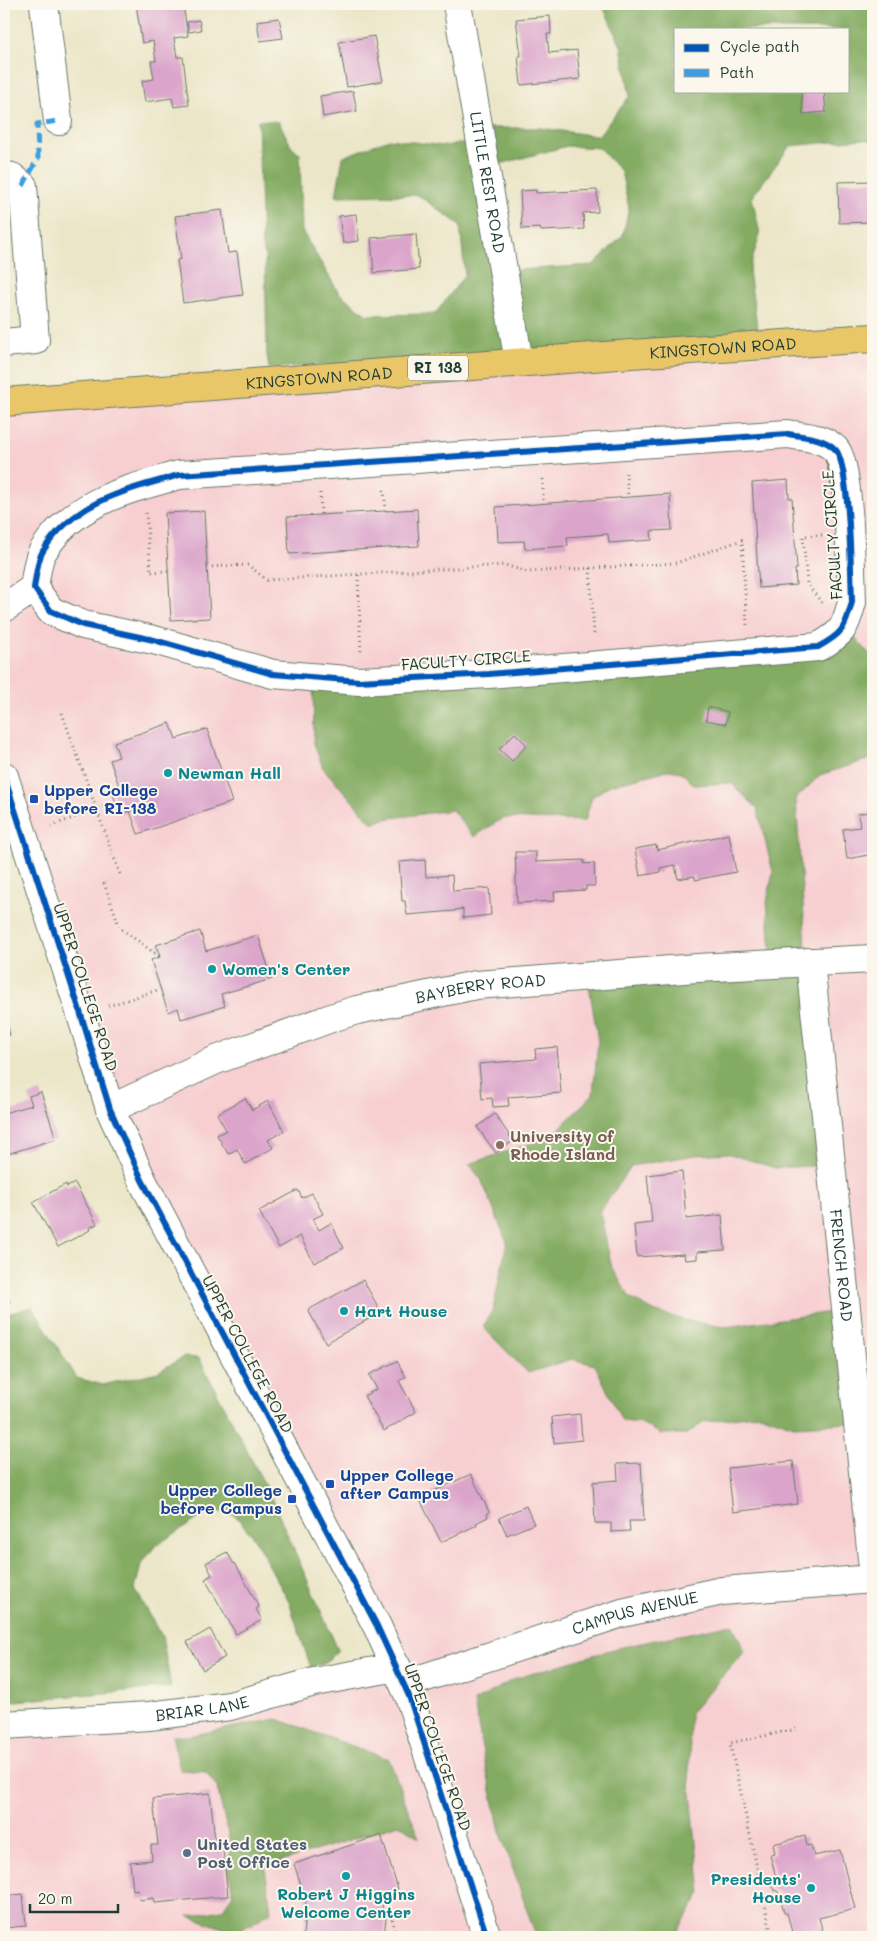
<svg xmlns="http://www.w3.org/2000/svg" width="877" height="1941" viewBox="0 0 877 1941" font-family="Mali,sans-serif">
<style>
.built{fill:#f7cfd1}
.forest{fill:#83ab62;stroke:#51744b;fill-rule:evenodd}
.building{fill:#dba5cb}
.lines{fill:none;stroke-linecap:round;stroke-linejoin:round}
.minor-casing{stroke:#677868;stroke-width:30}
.major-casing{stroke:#677868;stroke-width:30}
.path{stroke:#677868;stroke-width:3;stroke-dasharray:1 4;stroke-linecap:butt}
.minor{stroke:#fff;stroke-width:28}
.major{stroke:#e9c769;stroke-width:28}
.quiet{stroke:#3c9ee2;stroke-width:5;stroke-dasharray:10 5;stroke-linecap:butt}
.cycleway-casing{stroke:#fbf7ec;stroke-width:9}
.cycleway{stroke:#0057b8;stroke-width:6}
.culture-dot{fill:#0f9aa8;stroke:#fbf7ec;stroke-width:2}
.transit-dot{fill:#1a4fb4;stroke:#fbf7ec;stroke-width:2}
.education-dot{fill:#8d6e63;stroke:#fbf7ec;stroke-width:2}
.service-dot{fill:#5c6f8a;stroke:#fbf7ec;stroke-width:2}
.labels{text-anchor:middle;stroke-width:4;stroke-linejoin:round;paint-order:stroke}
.shield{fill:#fbf7ec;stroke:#61756b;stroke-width:1}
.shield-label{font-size:15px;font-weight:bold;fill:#1f3d34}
.street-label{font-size:16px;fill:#1f3d34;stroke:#fbf7ec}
.culture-label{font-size:16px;font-weight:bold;fill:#0d838f;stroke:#fbf7ec;text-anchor:start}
.transit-label{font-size:16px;font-weight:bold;fill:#164399;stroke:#fbf7ec;text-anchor:start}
.education-label{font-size:16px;font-weight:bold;fill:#785e54;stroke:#fbf7ec;text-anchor:start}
.service-label{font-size:16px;font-weight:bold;fill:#4e5e75;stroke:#fbf7ec;text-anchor:start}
</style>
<rect width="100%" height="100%" fill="#fbf7ec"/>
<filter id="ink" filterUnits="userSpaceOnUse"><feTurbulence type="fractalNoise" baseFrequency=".02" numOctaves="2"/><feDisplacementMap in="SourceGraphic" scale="10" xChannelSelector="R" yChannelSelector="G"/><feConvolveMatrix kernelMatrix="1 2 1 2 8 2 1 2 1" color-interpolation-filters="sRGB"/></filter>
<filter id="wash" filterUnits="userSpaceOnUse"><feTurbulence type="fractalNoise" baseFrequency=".0096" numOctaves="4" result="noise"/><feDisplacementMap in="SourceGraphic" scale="20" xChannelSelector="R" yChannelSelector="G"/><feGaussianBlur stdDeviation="1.12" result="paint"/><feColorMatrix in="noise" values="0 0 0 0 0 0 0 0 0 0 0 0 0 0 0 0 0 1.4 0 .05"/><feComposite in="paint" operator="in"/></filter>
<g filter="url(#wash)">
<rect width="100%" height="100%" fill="#ece6c9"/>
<path class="built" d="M873,349v1588h-869v-212l145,-9 248,-49 -255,-487 -138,-404v-374z"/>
<path class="forest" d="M602,4h271v137l-10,-2 -73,7 -38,51 8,37 -11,37 10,69 -490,28 -2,-13 -2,-100 -3,-9 -4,-126 21,2 13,26 8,6 2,77 37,62 28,22 68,-1 30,-39 -5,-50 -42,-30 -82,1 7,-39 46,-18 54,7 38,-5v-13h59l58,8 32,-40 -9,-50zM676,29h172v62h-172zM567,146l32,2 22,23 8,37 -6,27 -30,30 -75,5 -15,3 -14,-106z
M840,620l33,38v100l-53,17 -24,24 10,149 24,217 -55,3 -48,-15 -32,2 -64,11 -31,46 12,56 18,30 26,14 33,9 36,6 113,-16 14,112 -58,3 -34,-12 -56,8 -17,12h-26l-20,-11 -19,-2 -27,-56 -23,-6 -44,14 -45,-46 10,-18 14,-67 -26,-63 -12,-15 82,-27 42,-43 5,-53 -11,-68 170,-18 14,-5 -4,-48 6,-30 -16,-64 -26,-25 -37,2 -13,-13 -12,-2 -59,15 -18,12 -7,24 -82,-3 -29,19 -22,-27 -68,9 -12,4 -49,-55 -9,-24 -1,-66 497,-34z
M32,1307l45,71 26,7 55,-13 25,-15 16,1 71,137 68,155 -13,13 -14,5 -22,-66 -35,-64 -19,-23 -23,-5 -57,36 -14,19 -6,24 27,47 9,51 -167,15v-387z
M732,1624l13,27 -55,62 -1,60 12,120 -27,44h-138l-36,-106 -16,-72 -10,-57 40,-23 99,-30z
M277,1719l112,40 30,79 -20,-14 -134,43 6,45 -35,21 -47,-17 33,-6 11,-16 -5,-31 3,-16 -14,-60 -11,-15 -26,-2 -8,-34h15z"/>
<g id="blocks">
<path class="building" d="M136,4h47l5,32 -14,2 3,19h6l6,48 -15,2 -2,-9 -27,4 -3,-21 12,-2 -3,-18h5l-3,-20 -11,2z
M550,16l1,18h-4l2,19 28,-3 3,29 -59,6 -3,-29h3l-5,-37z
M279,18l4,20 -23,3 -3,-20z
M199,20l2,10 -12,2 -2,-10z
M374,36l9,45 -36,6 -8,-45z
M353,91l4,20 -34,6 -3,-21z
M801,91h23l2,21 -23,2z
M873,181v41l-34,1 -1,-41z
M536,190v3l61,-3 1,22 -15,1 1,16 -43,2 -1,-3 -18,1 -2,-38z
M222,210l6,43 9,-1 6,43 -60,8 -6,-43 4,-1 -6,-43z
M356,214l3,27 -16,2 -4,-27z
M416,234l3,35 -45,4 -3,-35z
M788,480l1,18h3l5,71h-2l1,16 -37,3 -7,-105z
M670,494l2,36 -21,1 1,9 -43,3 -1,-9 -41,3 1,9 -43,3 -1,-8 -26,1 -2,-35z
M417,509l2,37 -130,8 -2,-37z
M204,511l6,107 -39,2 -6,-107z
M708,707l20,5 -2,12 -20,-4z
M170,723l6,16 31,-10 25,73 -94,32 -8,-23 -10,3 -9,-25 8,-3 -9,-26 9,-3 -5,-15z
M515,733l12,12 -15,16 -13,-12z
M873,811v43l-26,5 -4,-30 17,-2 -2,-13z
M729,834l7,38 -41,8v-4l-17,3 -3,-14 -15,3 1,4 -21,4 -5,-27 21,-4 1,5z
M515,852h21v10l48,-2v4l10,-1 1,23h-9v4l-32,2 1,9 -38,2z
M425,860l1,17 26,-2 1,16 36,-3 2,27 -28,3v-9l-8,1v1l-48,4 -2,-14h-3l-3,-39z
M200,931l6,20 52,-16 14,44 -51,15 4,12 -44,13 -3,-11 -10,4 -17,-52 9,-3 -4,-12z
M4,1015l6,20 -6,2z
M557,1047l4,46 -53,4 1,9 -16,1 -1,-9 -10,1 -3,-35 57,-5 -1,-10z
M41,1092l15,47 -52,16v-42l28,-8 -3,-9z
M245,1098l7,12 16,-9 16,30 -16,9 5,8 -28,16 -8,-15 -9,5 -11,-19 9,-5 -9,-16z
M495,1114l18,27 -17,12 -19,-26z
M682,1171l4,48 36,-4 3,35 -28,2v7l-12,1 -1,-6 -47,3 -3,-32 18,-2 -5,-48z
M75,1183l22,41 -8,4 1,2 -32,17 -25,-45 33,-18 1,3z
M298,1190l4,8 10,-5 11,21 -10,5 6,11 12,-7 13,25 -30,15 -14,-27 -21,12 -20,-37z
M363,1280l18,32 -55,31 -18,-33z
M4,1289l6,13 -6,3z
M397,1361l9,16 -7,4 17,31 -32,19 -20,-35 13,-7 -8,-14z
M580,1414l2,26 -28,3 -2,-26z
M793,1461l5,43 -65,8 -5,-44z
M641,1463l3,58h-15l1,10 -19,1v-9h-16l-2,-41 25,-2 -1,-16z
M471,1474l18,38 -2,1 1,4 -12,6 1,2 -36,17 -22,-44z
M526,1506l8,18 -27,11 -8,-17z
M227,1552l7,12 1,-1 24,44 -3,2 6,11 -26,14 -31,-55 7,-4 -6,-12z
M210,1629l15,28 -22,13 -16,-28z
M210,1793l5,47h7l6,56 -73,7 -1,-5 -15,2 -1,-11 -5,1 -3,-28 22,-2 -1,-15h7l-5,-46z
M381,1835l17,54 -15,5 -1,21 4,3 -2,19h-81l3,-37 -12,-36z
M805,1836l2,10 4,-1 3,11 26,-6 15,59 -36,9 5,18 -5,1 -26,-1 -6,-23h-3l-5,-21 -5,-2 -3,-4 1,-5 4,-4 -6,-22 5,-1 -2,-10z
M23,1894l3,32 -22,2v-32z"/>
</g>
</g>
<g filter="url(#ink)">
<use href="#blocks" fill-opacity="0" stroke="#677868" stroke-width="1"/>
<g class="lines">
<g class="minor-casing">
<g id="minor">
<path d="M44,4l14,117"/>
<path id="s1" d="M457,4l62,358"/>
<path d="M4,175l8,2 11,9 12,154 -31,3"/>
<path d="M788,434c17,3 35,3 47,15 15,14 16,127 17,153 -7,27 -10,32 -34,45l-329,27 -130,7 -86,-7 -119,-34 -71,-15 -32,-14 -17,-23c2,-11 3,-28 9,-37 31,-50 84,-61 136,-76z"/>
<path d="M4,608l30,-20"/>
<path d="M4,776l74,229 32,104 32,71 235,446 32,70 78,241"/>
<path id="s2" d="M810,962l63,606"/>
<path id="s3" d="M110,1109l106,-49 118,-43 23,-7 119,-25 221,-17 176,-9"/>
<path id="s4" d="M405,1684l217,-71 100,-22 151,-12"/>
<path id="s5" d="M4,1725l145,-9 81,-10 84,-24 83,-15"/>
</g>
</g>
<g class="major-casing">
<g id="major">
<path id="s6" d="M4,402l627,-48 242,-16"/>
</g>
</g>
<path class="path" d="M626,473l2,24
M543,479v24
M384,490l2,21
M320,493l1,22
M146,513l5,59 17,-1
M822,535l-19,1 4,48 15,19
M207,567l41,-2 19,15 238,-15 22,7 149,-9 66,-23 5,85
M590,568l4,67
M358,575l3,79
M62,713l59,164
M51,826l65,-24
M104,883l16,45 40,29
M108,1006l53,-17
M386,1895l8,31v11
M772,1937l-42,-194 67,-14"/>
<use href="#minor" class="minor"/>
<use href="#major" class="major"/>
<path class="quiet" d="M23,186l15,-28 -1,-34 21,-3"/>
<g class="cycleway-casing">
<path id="cycleway" d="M788,434c17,3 35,3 47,15 15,14 16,127 17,153 -7,27 -10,32 -34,45l-329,27 -130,7 -86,-7 -119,-34 -71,-15 -32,-14 -17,-23c2,-11 3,-28 9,-37 31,-50 84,-61 136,-76z
M4,776l74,229 32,104 32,71 235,446 32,70 78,241"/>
</g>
<use href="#cycleway" class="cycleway"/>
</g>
</g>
<g class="culture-dot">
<circle cx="168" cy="773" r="5"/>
<circle cx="212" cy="969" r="5"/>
<circle cx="344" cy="1311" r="5"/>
<circle cx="346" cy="1876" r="5"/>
<circle cx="811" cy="1888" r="5"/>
</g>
<g class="transit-dot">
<rect x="29" y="794" width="10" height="10" rx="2.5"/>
<rect x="325" y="1479" width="10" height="10" rx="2.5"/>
<rect x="287" y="1494" width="10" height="10" rx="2.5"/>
</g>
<circle class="education-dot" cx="500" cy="1145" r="5"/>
<circle class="service-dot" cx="187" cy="1853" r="5"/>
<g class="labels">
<rect class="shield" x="408" y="355.5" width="60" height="25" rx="4"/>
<g class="shield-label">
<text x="438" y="373">RI 138</text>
</g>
<g class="street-label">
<text dy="6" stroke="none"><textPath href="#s1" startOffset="181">LITTLE REST ROAD</textPath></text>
<text dy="6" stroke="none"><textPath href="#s6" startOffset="721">KINGSTOWN ROAD</textPath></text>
<text dy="6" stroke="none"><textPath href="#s6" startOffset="316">KINGSTOWN ROAD</textPath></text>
<text transform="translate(832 535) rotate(-94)" y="6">FACULTY CIRCLE</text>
<text transform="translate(466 660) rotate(-4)" y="6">FACULTY CIRCLE</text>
<text transform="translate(86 987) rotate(72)" y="6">UPPER COLLEGE ROAD</text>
<text dy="6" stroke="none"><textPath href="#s3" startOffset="392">BAYBERRY ROAD</textPath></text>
<text dy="6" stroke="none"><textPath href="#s2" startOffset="305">FRENCH ROAD</textPath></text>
<text transform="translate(248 1354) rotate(62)" y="6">UPPER COLLEGE ROAD</text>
<text dy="6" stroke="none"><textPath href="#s4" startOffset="241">CAMPUS AVENUE</textPath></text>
<text dy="6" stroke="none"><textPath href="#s5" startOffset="199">BRIAR LANE</textPath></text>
<text transform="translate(438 1747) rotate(71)" y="6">UPPER COLLEGE ROAD</text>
</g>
<g class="culture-label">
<text x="178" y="779">Newman Hall</text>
<text x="222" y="975">Women's Center</text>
<text x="354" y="1317">Hart House</text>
<text x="801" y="1885" text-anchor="end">Presidents'<tspan x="801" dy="18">House</tspan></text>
<text x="346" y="1900" text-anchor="middle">Robert J Higgins<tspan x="346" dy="18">Welcome Center</tspan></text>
</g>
<g class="transit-label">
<text x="44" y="796">Upper College<tspan x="44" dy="18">before RI-138</tspan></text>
<text x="340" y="1481">Upper College<tspan x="340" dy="18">after Campus</tspan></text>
<text x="282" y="1496" text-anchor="end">Upper College<tspan x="282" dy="18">before Campus</tspan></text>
</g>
<g class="education-label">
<text x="510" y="1142">University of<tspan x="510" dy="18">Rhode Island</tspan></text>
</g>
<g class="service-label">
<text x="197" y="1850">United States<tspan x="197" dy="18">Post Office</tspan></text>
</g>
</g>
<rect width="877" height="1941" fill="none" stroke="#fbf7ec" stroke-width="20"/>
<rect x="674" y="28" width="175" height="65" fill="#fbf7ec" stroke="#a3ada2"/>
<rect x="684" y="44" width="25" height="8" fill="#0057b8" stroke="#a3ada2"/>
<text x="720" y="52" font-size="15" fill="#1f3d34">Cycle path</text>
<rect x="684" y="69" width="25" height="8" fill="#3c9ee2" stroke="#a3ada2"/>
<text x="720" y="78" font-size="15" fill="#1f3d34">Path</text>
<path d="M30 1904v8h88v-8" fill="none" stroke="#1f3d34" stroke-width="2.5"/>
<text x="38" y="1904" font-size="15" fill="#1f3d34" stroke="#fbf7ec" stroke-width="4" paint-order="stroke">20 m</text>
</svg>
